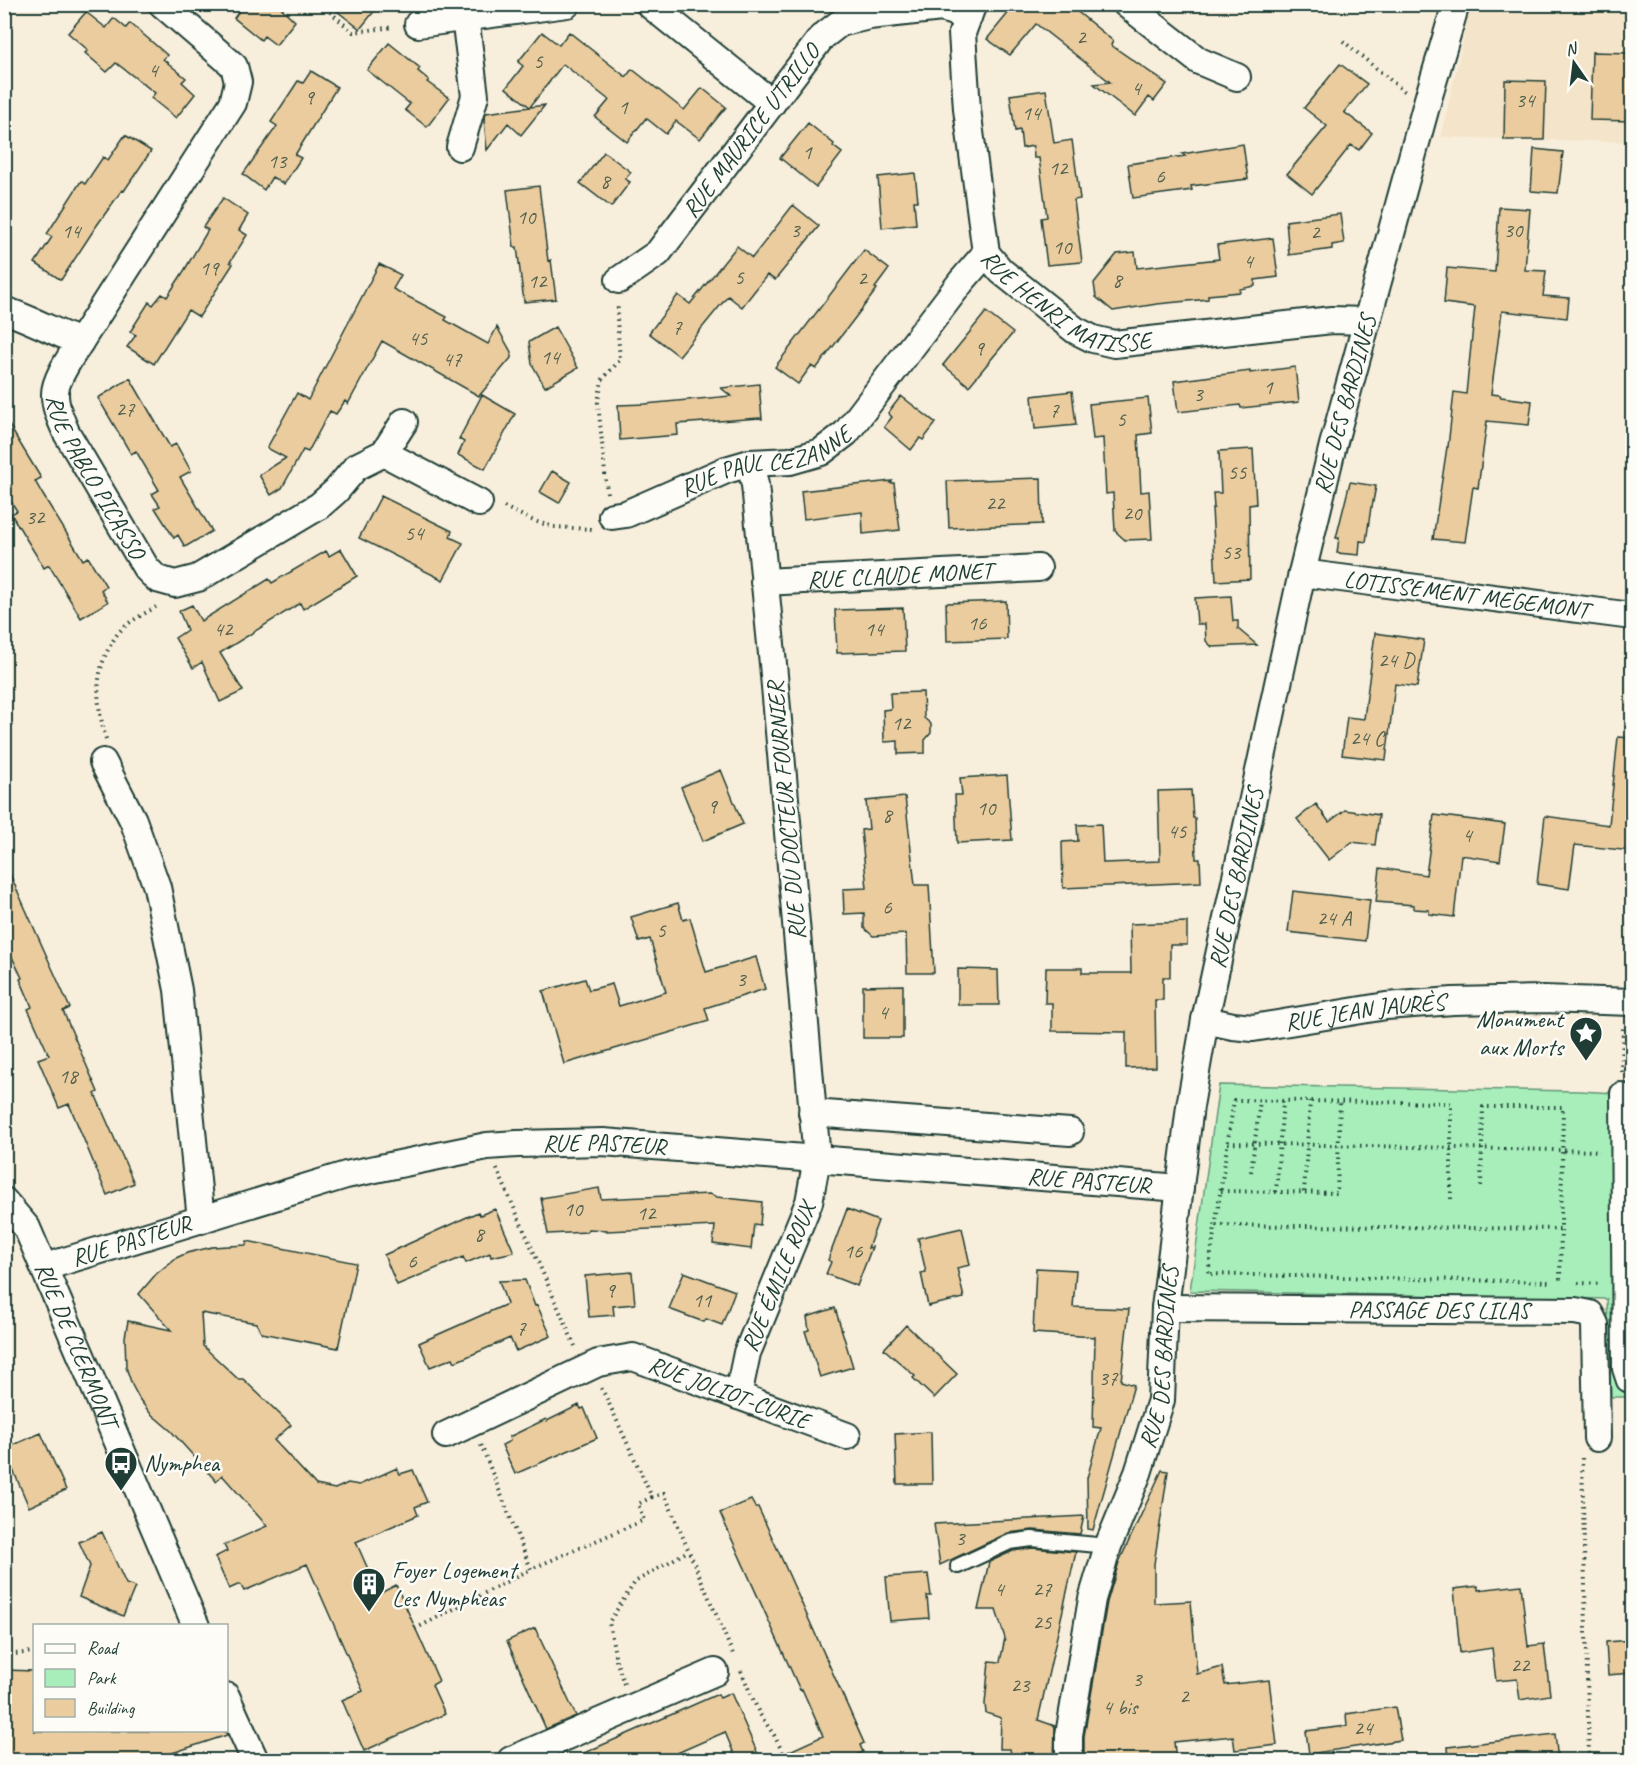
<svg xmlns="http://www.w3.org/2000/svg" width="1637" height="1765" viewBox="0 0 1637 1765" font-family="Caveat,sans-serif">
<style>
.built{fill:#f4e4c9}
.green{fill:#a7eeba;stroke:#639677;stroke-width:1.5}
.building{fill:#ebcc9e;stroke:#1f3d34;stroke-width:1.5}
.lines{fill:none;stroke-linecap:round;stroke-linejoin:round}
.service-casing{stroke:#1f3d34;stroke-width:18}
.pedestrian-casing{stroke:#1f3d34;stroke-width:24}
.minor-casing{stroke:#1f3d34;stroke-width:30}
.path{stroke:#1f3d34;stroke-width:4;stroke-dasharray:1.5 4.5;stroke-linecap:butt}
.service{stroke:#fdfcf7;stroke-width:14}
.pedestrian{stroke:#fdfcf7;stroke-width:20}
.minor{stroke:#fdfcf7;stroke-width:26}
.labels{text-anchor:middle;stroke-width:5;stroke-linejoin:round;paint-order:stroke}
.number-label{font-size:21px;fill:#52614e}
.street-label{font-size:24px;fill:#1f3d34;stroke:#fdfcf7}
.poi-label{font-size:24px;fill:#1f3d34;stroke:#fdfcf7;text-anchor:start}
</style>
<rect width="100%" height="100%" fill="#f8eedc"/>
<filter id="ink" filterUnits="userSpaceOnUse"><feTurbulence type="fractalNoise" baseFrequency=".0167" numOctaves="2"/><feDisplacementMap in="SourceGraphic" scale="12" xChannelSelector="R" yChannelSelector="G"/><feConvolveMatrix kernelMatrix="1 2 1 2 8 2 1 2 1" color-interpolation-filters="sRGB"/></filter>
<g filter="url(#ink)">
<path class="built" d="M1471,5h161v137l-191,-5z"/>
<path class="green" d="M1219,1085l361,6 52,3v303h-21l-4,-98 -417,-8z"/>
<path class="building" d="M244,4h33l18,17 -19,24 -12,-9 -3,4 -27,-22z
M328,4h52l-20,25z
M1012,4h56l45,37 -2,4 56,39 -13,17 -5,-4 -14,19 -41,-32 16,-2 -74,-58 -26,31 -23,-16 27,-33z
M86,12l20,16 8,-10 12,10 4,-5 37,32 -4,4 23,19 -4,4 13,12 -19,24 -25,-20 4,-5 -39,-30 -9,9 -22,-19 3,-3 -20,-17z
M542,32l17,13 10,-13 57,45 6,-8 52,41 18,-22 24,19 -26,32 -24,-18 -10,13 -20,-16 -19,24 -32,-25 14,-17 -46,-36 -33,43 -24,-19 17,-22 -5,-4z
M389,43l31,25 -2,3 11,9 -2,2 22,16 -22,29 -22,-17 5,-6 -43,-34z
M1592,52l40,1v68l-42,-1z
M1340,64l27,20 -23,28 28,21 -13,17 -8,-5 -39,49 -25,-20 40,-48 -23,-18z
M311,71l26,16 -42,68 6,3 -17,26 -12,-7 -8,13 -21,-16 34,-48 -6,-4 27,-41 5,2z
M1505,80l41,1 -2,59h-40z
M1046,90l8,53 18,-3 8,59 -6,1 8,62 -35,3 -6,-47 6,-1 -8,-59h-5l-1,-12 -11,2 -2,-18 -5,1 -5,-36z
M545,105l-24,30 -13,-12 -21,27 -3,-30 2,-7z
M808,123l26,21 -1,2 9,7 -26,34 -36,-29z
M125,135l26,16 -27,40 -2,-1 -27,38 -34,52 -26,-17 17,-26 -5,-3 34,-53 4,3 18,-27 5,3z
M1243,144l5,35 -57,7 1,4 -59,8 -5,-34 57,-8 -3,-2z
M1534,149l29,3 -5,41 -27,-2z
M604,152l27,20 -6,7 5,3 -19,25 -31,-24z
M915,173l3,28h-4l2,23 -34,4 -4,-51z
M539,186l9,75 3,-1 5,39 -32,3 -7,-55h-3l-7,-57z
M223,198l25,17 -9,15 8,5 -17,27 3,2 -34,53 -11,-7 -34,54 -27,-17 9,-12 -6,-3 19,-30 4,3 9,-11 5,3 17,-26 24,-41 -5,-3z
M793,205l26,21 -44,54 -8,-5 -25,32 -14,-11 -49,60 -30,-23 29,-38 12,9 47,-58 15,12z
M1499,207l31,2 -5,61 21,1 -3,25 26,2 -2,20 -65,-7 -11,83 9,1 1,2 31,4 -3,24 -42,-4 -9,67 -5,-1 -8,55 -32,-3 14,-92h1l6,-55 12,2 9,-87 -31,-4 3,-35 48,4z
M1340,214l4,29 -12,2v4l-43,6 -3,-34z
M1273,238l5,39 -23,3v6l-15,3v3l-32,3v4l-51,5 -44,7 -17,-14 -2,-14 23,-29 18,-2 2,16 82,-9 -2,-14z
M864,250l25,19 -14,19 2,1 -61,80 -5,-3 -13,18 -23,-17z
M379,264l22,11 -8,14 54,28 -2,3 43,24 9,-17 14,25v6l-32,38 -97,-55 -34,63 -3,-3 -9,13 -6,-3 -22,41 -5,-2 -21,38 -11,7 -12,-20 27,-17 -19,-10 30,-55 11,7z
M986,312l27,21 -44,53 -26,-21z
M555,327l23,41 -33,19 -13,-23 -3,-22z
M1295,367l4,35 -58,6 -1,-3 -62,7 -4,-31 76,-10v2z
M130,378l40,69 6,-3 15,27 -11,6 32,54 -27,16 -7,-12 -4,3 -19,-30 5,-2 -8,-12 7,-4 -23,-39 -5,3 -33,-56z
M759,384l3,35 -2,-1 -83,6 1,11 -58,5 -2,-35 27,-1 86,-8 -10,-8z
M1072,391l4,34 -41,4 -3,-33z
M482,395l33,19 -30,55 -27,-14 6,-13 -5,-3z
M901,396l35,27 -13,17 -3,-2 -9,12 -27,-23 8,-10 -4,-4z
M1148,398l4,35 -14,2 3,57 8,-1 3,48 -27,1 -10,-9 -2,-38 -7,1 -3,-56 -10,1 -4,-35z
M4,417l37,61 -6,3 8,14 40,65 5,-3 18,29 -5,4 7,12 -27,16 -32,-53 -5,3 -33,-54 6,-3 -13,-21z
M1253,449l3,55 -7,1 1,74 -34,2 -4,-73h2l-1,-15h8l-2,-42z
M552,471l19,11 -12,21 -19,-11z
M1041,478l1,46 -93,4 -2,-47z
M892,481l-2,2h4l6,47 -37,4 -1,-22 -58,7 -3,-28z
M1350,482l26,4 -4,21h-1l-5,35 -6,-1 -1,14 -22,-2 2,-15h-3z
M381,496l71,35 -2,6 13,6 -20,37 -84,-42z
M341,549l16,27 -54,33 -3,-6 -80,50 23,38 -23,11 -18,-40 -9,6 -18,-30 12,-8 -8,-19 13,-6 9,16 68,-42 3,4 54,-32 3,5z
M1231,596l2,25h5v8l19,16 -45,2 -6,-6 -1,-17h-8l-2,-26z
M1006,601l1,38 -60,2 -1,-38z
M903,608l2,43 -68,2 -2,-43z
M1375,633l49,7 -7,47 -22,-3 -9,76 -44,-5 5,-38 17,2z
M923,692l1,26 7,6v9l-6,7v13l-27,1v-13l-13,1 -1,-2 -1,-30 8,-1 -1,-16z
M1618,737l14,1v113l-57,-6 -6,44 -32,-5 8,-68 64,9z
M721,770l22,54 -40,17 -22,-54z
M1007,775l5,65 -55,3 -2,-48h7l-2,-17z
M1191,790l2,28h2l1,41h4l1,23 -138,6 -1,-46 16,-1 -1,-16 24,-1 2,39 57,-2 -2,-70z
M905,797l10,88h14l5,88h-27l-1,-39 -33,2 -9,-8v-15l-20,1 -1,-25 24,-1 -6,-58 8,-1 -3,-28z
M1316,804l13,18 16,-12 34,5 -4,30 -23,-3 -23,18 -32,-41z
M1434,815l71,9 -5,37 -39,-6 -7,62 -25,-3v-4l-15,-1v-4l-38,-3 4,-34 46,7z
M4,861l66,147 -7,3 35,81 -3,2 39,89 -27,12 -38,-91 -10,4 -21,-49 11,-4 -21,-46 4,-2 -12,-28 2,-1 -18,-38z
M1293,891l77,9 -5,41 -77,-9z
M678,903l5,17 7,-2 16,54 50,-15 9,32 -60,19 4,13 -145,43 -21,-73 42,-12 4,11 23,-6 7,22 47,-14 -16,-53 -11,3 -8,-25z
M1187,922v23h-17v32h-7v23h-8l1,67 -30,1v-36l-74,-1v-28h-7l1,-35h36v5h49l-1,-49z
M958,969l40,1 1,35h-41z
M903,985v53h-40v-52z
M599,1188l2,11 109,-5 7,3 45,5 -2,23 -6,-1 -3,25 -38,-5 2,-18 -108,5v-1l-19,-1 -1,3 -39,2 -7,-36z
M495,1209l19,43 -23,5 -1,-4 -24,10 -3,-6 -66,28 -13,-30 94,-43 2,3z
M847,1209l31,12 -10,27 4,-1 -15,39 -31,-12 5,-12 -3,-2z
M962,1228l8,37 -13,3 7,30 -36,8 -7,-33 5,-1 -8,-34z
M247,1241l109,22 -18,85 -76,-15 -6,-10 -55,-10 2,33 35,33h5l48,46 -17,15 42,45 19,4 13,-6 11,2 38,-17 3,6 13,-4 14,32 -12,5 3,8 -62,27 23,52 17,-9 43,96 -7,4 13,29 -81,37 -22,-51 21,-9 -56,-127 -63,27 -4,-7 -11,5 -14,-32 12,-6 -3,-6 43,-19 -45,-51 -6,6 -45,-50 -21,-18 -10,-13 -8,-15 -6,-18 -1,-30 3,-16 43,9 -32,-36 17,-20 20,-16 11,-5 25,-6 34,-2z
M1036,1268l40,2 -3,37 56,2 -8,72 13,4 -41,145 -5,-1 -1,-51 14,-50 -8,-1 2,-90 -62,-4z
M632,1272l3,32 -22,2 1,9 -25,2 -4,-41z
M684,1272l51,19 -13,34 -16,-6 -2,3 -35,-13z
M525,1280l10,26 2,-1 14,31 -35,15 -6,-13 -55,24 -2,-4 -23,9 -11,-24 88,-39 -8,-23z
M835,1308l18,59 -33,10 -15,-46 4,-1 -2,-13z
M906,1325l51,49 -23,24 -21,-20 2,-2 -31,-27z
M579,1405l2,4 3,-1 13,30 -82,36 -13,-29 8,-4 -1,-4 37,-18 1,2z
M931,1432l1,52h-35l-2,-50z
M41,1433l25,57 -37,17 -25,-58z
M1162,1470l6,1 -14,93v39l37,-2 6,73 25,-7 3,18 44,-5 8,65 -42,5 -2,-14 -59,6 2,19h-92v-25l23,-134 12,-40z
M751,1500l4,7h3l18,39 88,197 -4,2 3,7 -18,9h-77l55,-25 -21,-47 -2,1 -80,-177z
M1084,1516l-4,18 -47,-4 -25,3 -68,32 -6,-41z
M102,1532l24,52 9,3 -12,29 -44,-19 11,-31 -11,-24z
M1032,1548l44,4 -38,168 17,6 -1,35h-42l1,-5 -2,-1 -1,-6h-10l1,-31 -15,-5 -1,-9 4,-43 11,1 5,-24 -9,-28h-18l11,-48 24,-11z
M928,1574l3,22h-4l2,22 -39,3 -4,-44z
M1521,1585l7,61 16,-2 6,51 -30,5 -3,-21 -21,2 -4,-33 -32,5 -6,-64 24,-3v4z
M535,1628l41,88 -30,13 -39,-88z
M1632,1640v33l-24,2 -2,-33z
M4,1670l30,1v60h191l2,4 -64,21 1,5h-160z
M731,1693l30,68h-24l-12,-29 -66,29h-93l152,-67 2,4z
M1395,1707l6,33 -92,14 -3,-23 41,-5 -1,-12z
M1555,1734l3,27h-109l-1,-14z"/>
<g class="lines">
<g class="service-casing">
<path id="service" d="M958,1566l52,-24 22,-3 76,7"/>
</g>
<g class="pedestrian-casing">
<path id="pedestrian" d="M1621,1093l2,276 4,12 5,2"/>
</g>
<g class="minor-casing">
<g id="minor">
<path id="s1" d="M162,4l72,62 4,16 -5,21 -153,239c-8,13 -26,38 -25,53 0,13 6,25 11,37l80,136 11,11 18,5 23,-6 121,-72 17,-15 20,-24 28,-14 20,-31"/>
<path d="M649,4l123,99"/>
<path id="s2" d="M973,4l-11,29 5,76 19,144 15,18 74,59 18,9 21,5 218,-24 34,1"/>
<path d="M1126,4l73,57 38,16"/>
<path d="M418,24l149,-20"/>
<path d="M460,147l15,-51 -10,-79"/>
<path id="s3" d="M619,280l39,-27 164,-216 18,-14 29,-7 73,-8 26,9"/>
<path d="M4,310c27,9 50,22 76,32"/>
<path d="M384,453l95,50"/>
<path id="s4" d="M612,516l14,-2 100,-44 24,-7 40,-2 31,-9 25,-19 115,-151 25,-29"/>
<path id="s5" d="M1302,573l330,43"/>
<path id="s6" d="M764,582l274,-14"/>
<path d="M103,762l30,58 24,67 21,103 23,230"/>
<path id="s7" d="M1205,1020l28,6 20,2 133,-22 67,-5 90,-2 89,3"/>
<path d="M812,1113l258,19"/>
<path id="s8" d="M4,1201l23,27 169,398"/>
<path id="s9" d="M45,1267l301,-92 141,-29 30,-2 86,-2 577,46"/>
<path id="s10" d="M1165,1308l410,3 15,3 5,10 2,114"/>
<path id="s11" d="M738,1396l9,-43 62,-151 8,-43 -44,-495 -18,-179 -5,-22"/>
<path id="s12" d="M446,1435l152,-72 35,-6 214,79"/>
<path d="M226,1696l29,64"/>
<path d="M511,1760l204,-88"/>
<path id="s13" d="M1069,1760v-25l23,-136 16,-53 30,-73 23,-73 4,-92 25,-202 15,-86 97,-447 31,-128 95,-346 28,-95"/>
</g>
</g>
<path class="path" d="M321,4l32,28 41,-5
M1343,41l62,51
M607,493l-9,-91 4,-22 18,-20 -3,-41 1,-15
M504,507l30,14 20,6 38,2
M106,739c-9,-32 -13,-63 4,-93 3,-5 6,-11 11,-16 10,-10 23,-16 35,-23
M1622,1072l1,-46
M1228,1143l372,8
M497,1169l78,177
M1251,1172l9,-71
M1481,1186l2,-79h80l-3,176
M1221,1191l116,2 3,-91
M1276,1192l7,-91
M1304,1192l6,-91
M1451,1199v-96l-217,-3 -26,174 342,8
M1216,1225l345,4
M1578,1283l23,1
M601,1388l5,9 46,100 12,-4 69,161
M481,1445l50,124 113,-49 -6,-16 14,-7
M1582,1458l7,302
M415,1629l116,-60
M4,1655l30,-3
M741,1671l18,42 15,22 10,20
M624,1684l-8,-24 -7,-38 26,-40 53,-31"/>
<use href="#service" class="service"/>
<use href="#pedestrian" class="pedestrian"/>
<use href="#minor" class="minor"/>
</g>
</g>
<defs>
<g id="sight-pin" transform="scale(1.725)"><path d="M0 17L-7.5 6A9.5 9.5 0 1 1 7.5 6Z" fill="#1f3d34" stroke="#fdfcf7"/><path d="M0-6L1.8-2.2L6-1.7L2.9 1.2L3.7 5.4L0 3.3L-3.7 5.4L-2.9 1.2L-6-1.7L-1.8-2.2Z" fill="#fff"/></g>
<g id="bus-pin" transform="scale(1.725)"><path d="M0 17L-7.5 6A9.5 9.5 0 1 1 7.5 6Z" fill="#1f3d34" stroke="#fdfcf7"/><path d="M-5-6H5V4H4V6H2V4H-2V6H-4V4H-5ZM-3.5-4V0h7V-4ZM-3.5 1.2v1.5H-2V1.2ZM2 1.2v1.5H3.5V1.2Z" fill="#fff"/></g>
<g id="building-pin" transform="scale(1.725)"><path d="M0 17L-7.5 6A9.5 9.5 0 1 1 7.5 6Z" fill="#1f3d34" stroke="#fdfcf7"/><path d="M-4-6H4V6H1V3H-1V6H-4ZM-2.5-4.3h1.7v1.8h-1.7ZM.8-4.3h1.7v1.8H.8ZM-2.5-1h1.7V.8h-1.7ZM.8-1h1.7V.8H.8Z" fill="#fff"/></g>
</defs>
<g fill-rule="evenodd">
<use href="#sight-pin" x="1586" y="1033"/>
<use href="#bus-pin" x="121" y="1463"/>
<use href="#building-pin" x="369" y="1584"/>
</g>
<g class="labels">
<g class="number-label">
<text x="1081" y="44">2</text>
<text x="538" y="68">5</text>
<text x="153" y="77">4</text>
<text x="1136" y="95">4</text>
<text x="309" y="104">9</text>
<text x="1525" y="107">34</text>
<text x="623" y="114">1</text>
<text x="1031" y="120">14</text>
<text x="807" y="159">1</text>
<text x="277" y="168">13</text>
<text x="1058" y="175">12</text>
<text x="1160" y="183">6</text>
<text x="605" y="188">8</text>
<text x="526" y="224">10</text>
<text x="795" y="237">3</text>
<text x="1513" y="237">30</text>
<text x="71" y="238">14</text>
<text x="1315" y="239">2</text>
<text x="1062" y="254">10</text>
<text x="1248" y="268">4</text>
<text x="209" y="275">19</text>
<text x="739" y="284">5</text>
<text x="862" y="285">2</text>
<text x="1117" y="287">8</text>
<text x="537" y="288">12</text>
<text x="677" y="334">7</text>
<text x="418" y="345">45</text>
<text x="979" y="355">9</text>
<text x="550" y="364">14</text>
<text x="452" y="366">47</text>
<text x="1268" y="394">1</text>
<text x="1198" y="401">3</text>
<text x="125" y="416">27</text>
<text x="1054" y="417">7</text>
<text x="1121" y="426">5</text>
<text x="1237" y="479">55</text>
<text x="995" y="510">22</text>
<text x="1132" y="520">20</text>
<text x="35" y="524">32</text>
<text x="414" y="540">54</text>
<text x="1231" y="559">53</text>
<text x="977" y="630">16</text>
<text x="223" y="636">42</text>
<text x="874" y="636">14</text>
<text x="1396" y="667">24 D</text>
<text x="901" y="730">12</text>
<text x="1367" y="745">24 C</text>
<text x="712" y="813">9</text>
<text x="986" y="815">10</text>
<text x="887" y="822">8</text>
<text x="1177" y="838">45</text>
<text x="1467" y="842">4</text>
<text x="887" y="914">6</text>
<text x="1334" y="925">24 A</text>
<text x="661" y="937">5</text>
<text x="741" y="986">3</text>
<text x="883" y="1019">4</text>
<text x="68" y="1083">18</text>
<text x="573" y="1216">10</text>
<text x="646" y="1220">12</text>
<text x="479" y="1241">8</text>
<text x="853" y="1258">16</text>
<text x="412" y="1268">6</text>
<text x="610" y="1297">9</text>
<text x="702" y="1307">11</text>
<text x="521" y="1335">7</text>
<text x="1108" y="1385">37</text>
<text x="960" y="1545">3</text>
<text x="999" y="1596">4</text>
<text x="1042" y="1596">27</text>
<text x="1042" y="1629">25</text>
<text x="1520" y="1672">22</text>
<text x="1137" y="1686">3</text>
<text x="1020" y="1692">23</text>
<text x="1184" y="1703">2</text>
<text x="1120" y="1714">4 bis</text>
<text x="1363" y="1735">24</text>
</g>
<g class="street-label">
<text dy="8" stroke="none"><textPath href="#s3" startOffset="201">RUE MAURICE UTRILLO</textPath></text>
<text dy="8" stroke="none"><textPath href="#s2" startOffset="351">RUE HENRI MATISSE</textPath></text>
<text dy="8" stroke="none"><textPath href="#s13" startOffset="1388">RUE DES BARDINES</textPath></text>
<text dy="8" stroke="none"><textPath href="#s4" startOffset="165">RUE PAUL CÉZANNE</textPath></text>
<text dy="8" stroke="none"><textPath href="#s1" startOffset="568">RUE PABLO PICASSO</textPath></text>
<text dy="8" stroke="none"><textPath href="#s6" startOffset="136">RUE CLAUDE MONET</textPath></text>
<text dy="8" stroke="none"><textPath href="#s5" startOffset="166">LOTISSEMENT MÈGEMONT</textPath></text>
<text transform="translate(786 811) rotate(-95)" y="8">RUE DU DOCTEUR FOURNIER</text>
<text dy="8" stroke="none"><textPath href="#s13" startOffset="902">RUE DES BARDINES</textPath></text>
<text dy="8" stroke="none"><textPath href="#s7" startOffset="162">RUE JEAN JAURÈS</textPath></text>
<text dy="8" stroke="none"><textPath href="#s9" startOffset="576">RUE PASTEUR</textPath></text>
<text dy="8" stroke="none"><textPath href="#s9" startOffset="1062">RUE PASTEUR</textPath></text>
<text dy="8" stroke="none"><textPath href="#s9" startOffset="90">RUE PASTEUR</textPath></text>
<text dy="8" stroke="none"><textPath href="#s11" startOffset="126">RUE ÉMILE ROUX</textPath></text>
<text dy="8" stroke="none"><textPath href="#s10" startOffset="274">PASSAGE DES LILAS</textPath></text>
<text dy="8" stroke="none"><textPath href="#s8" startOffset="162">RUE DE CLERMONT</textPath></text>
<text dy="8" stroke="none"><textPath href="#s13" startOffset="416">RUE DES BARDINES</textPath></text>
<text dy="8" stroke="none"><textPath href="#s12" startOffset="306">RUE JOLIOT-CURIE</textPath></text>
</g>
<g class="poi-label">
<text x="1563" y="1027" text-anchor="end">Monument<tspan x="1563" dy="28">aux Morts</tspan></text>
<text x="144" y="1471">Nymphea</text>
<text x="392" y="1578">Foyer Logement<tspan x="392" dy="28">Les Nympheas</tspan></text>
</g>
</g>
<rect width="1637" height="1765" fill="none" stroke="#fdfcf7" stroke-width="24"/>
<rect x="12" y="12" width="1613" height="1741" fill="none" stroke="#1f3d34" stroke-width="2" filter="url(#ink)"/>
<rect x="33" y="1624" width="195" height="108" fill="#fdfcf7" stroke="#a4b0a9" stroke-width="1.5"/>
<rect x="45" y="1644" width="30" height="9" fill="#fdfcf7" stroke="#a4b0a9" stroke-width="1.5"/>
<text x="87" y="1654" font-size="18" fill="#1f3d34">Road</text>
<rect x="45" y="1669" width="30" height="18" fill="#a7eeba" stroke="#a4b0a9" stroke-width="1.5"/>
<text x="87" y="1684" font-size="18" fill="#1f3d34">Park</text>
<rect x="45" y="1699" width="30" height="18" fill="#ebcc9e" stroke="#a4b0a9" stroke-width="1.5"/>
<text x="87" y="1714" font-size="18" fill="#1f3d34">Building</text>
<g transform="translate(1574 63) rotate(346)" stroke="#fdfcf7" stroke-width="4.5" paint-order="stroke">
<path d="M0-4.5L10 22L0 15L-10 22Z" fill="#1f3d34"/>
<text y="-9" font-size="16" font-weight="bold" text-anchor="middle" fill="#1f3d34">N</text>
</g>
</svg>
